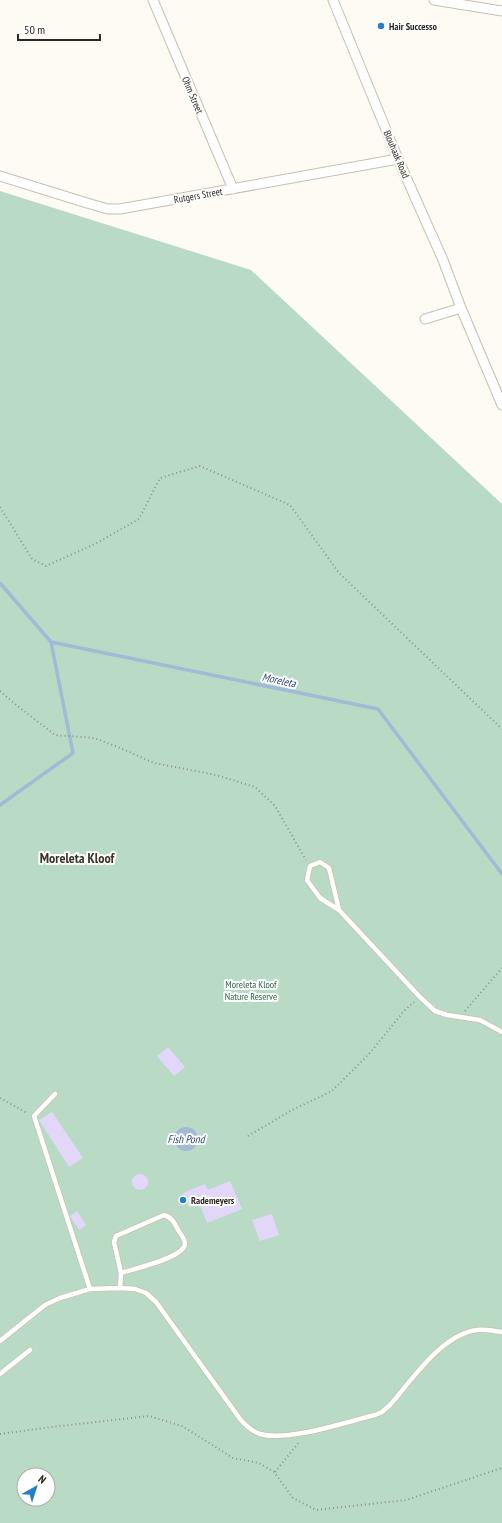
<svg xmlns="http://www.w3.org/2000/svg" width="502" height="1523" viewBox="0 0 502 1523" font-family="'PT Sans Narrow',sans-serif">
<style>
.green{fill:#b9dbc6;fill-rule:evenodd}
.water{fill:#a3b9d5}
.lines{fill:none;stroke-linecap:round;stroke-linejoin:round}
.stream{stroke:#a3b9d5;stroke-width:3.5}
.building{fill:#e3d7f9}
.service-casing{stroke:#c7c0ad;stroke-width:6}
.minor-casing{stroke:#c7c0ad;stroke-width:11}
.path{stroke:#928f88;stroke-width:2;stroke-dasharray:1 3;stroke-linecap:butt}
.service{stroke:#fff;stroke-width:4.5}
.minor{stroke:#fff;stroke-width:9}
.poi-dot{fill:#2480cd;stroke:#fff;stroke-width:1.5}
.labels{text-anchor:middle;stroke-width:4;stroke-linejoin:round;paint-order:stroke}
.poi-label{font-size:10px;font-weight:bold;fill:#2c2922;stroke:#fff;text-anchor:start}
.street-label{font-size:10px;fill:#2c2922;stroke:#fff}
.park-label{font-size:10px;fill:#2b6345;stroke:#fff}
.water-label{font-size:11px;font-style:italic;fill:#294870;stroke:#fff}
.district-label{font-size:14px;font-weight:bold;fill:#3b3526;stroke:#fff}
</style>
<rect width="100%" height="100%" fill="#fefbf4"/>
<path class="green" d="M0,191l251,79 251,234v1019h-502zM24,1475h24v24h-24z"/>
<path class="water" d="M174 1139a12 12 0 1 1 24 0a12 12 0 1 1-24 0Z"/>
<g class="lines">
<path class="stream" d="M0,583l51,59 327,67 124,165
M0,805l73,-52 -22,-111"/>
</g>
<path class="building" d="M168,1047l17,20 -11,9 -17,-20z
M52,1112l31,46 -14,9 -30,-47z
M132 1182a8 8 0 1 1 16 0a8 8 0 1 1-16 0Z
M230,1181l12,28 -35,14 -8,-21 -10,5 -6,-14 22,-9 3,6z
M77,1211l9,14 -7,5 -9,-14z
M272,1214l7,21 -19,6 -8,-21z"/>
<g class="lines">
<g class="service-casing">
<path id="service" d="M339,910l-10,-42 -9,-6 -10,4 -3,14 13,18 19,12 81,87 15,14 12,4 33,5 22,12
M55,1094l-21,22 56,173
M120,1288l1,-15 -7,-31 2,-6 48,-21c8,2 11,9 14,15 3,4 7,10 7,14 -1,14 -52,25 -64,29
M0,1341l45,-36 15,-7 30,-9 30,-1 15,1 11,4 10,9 84,117c5,6 11,12 20,15 28,8 86,-12 115,-19l7,-3 8,-7c22,-25 52,-71 87,-75 8,-1 17,1 25,2
M0,1374l30,-24"/>
</g>
<g class="minor-casing">
<path id="minor" d="M153,0l80,189
M333,0l65,159 45,101 18,48 41,97
M434,0l68,11
M0,176l87,27 21,6h12l278,-50
M425,319l36,-11"/>
</g>
<path class="path" d="M0,507l32,52 14,7 51,-23 42,-24 21,-41 40,-12 90,39 49,68 163,156
M0,691l15,13 40,31 39,3 24,9 36,16 62,12 39,12 20,19 31,54
M465,1011l37,-43
M0,1098l27,15
M248,1136l44,-26 40,-19 37,-37 35,-43 10,-9
M0,1434l52,-7 97,-11 33,10 51,32 26,5 15,9 19,26 23,12 90,-10 96,-32
M275,1472l25,-31"/>
<use href="#service" class="service"/>
<use href="#minor" class="minor"/>
</g>
<g class="poi-dot">
<circle cx="381" cy="26" r="4"/>
<circle cx="183" cy="1200" r="4"/>
</g>
<g class="labels">
<g class="poi-label">
<text x="389" y="30">Hair Successo</text>
<text x="191" y="1204">Rademeyers</text>
</g>
<g class="street-label">
<text transform="translate(193 95) rotate(67)" y="4">Ohm Street</text>
<text transform="translate(397 154) rotate(67)" y="4">Blouhaak Road</text>
<text transform="translate(198 195) rotate(-10)" y="4">Rutgers Street</text>
</g>
<g class="park-label">
<text x="251" y="988">Moreleta Kloof<tspan x="251" dy="12">Nature Reserve</tspan></text>
</g>
<g class="water-label">
<text transform="translate(279 680) rotate(12)" y="4">Moreleta</text>
<text x="186" y="1143">Fish Pond</text>
</g>
<g class="district-label">
<text x="77" y="863">Moreleta Kloof</text>
</g>
</g>
<g transform="translate(36 1487) rotate(39)"><circle r="19" fill="#ffffff" stroke="#aba9a7"/>
<path d="M0-3L7 15L0 10L-7 15Z" fill="#2480cd"/>
<text y="-6" font-size="11" font-weight="bold" text-anchor="middle" fill="#2c2922">N</text>
</g>
<path d="M18 34v6h82v-6" fill="none" stroke="#2c2922" stroke-width="2"/>
<text x="24" y="34" font-size="12" fill="#2c2922" stroke="#ffffff" stroke-width="3" paint-order="stroke">50 m</text>
</svg>
